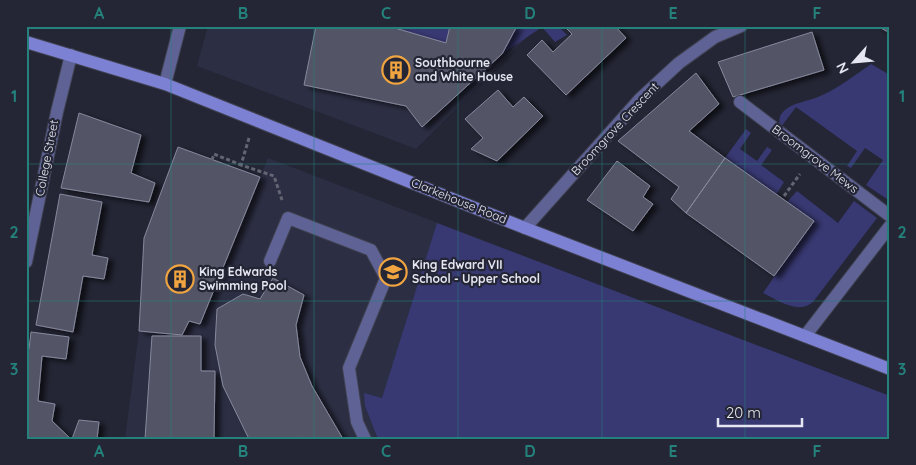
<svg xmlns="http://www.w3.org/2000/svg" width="916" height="465" viewBox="0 0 916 465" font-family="Quicksand,sans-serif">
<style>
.built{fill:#2c2e43}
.green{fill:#383872}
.building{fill:#525466;stroke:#86899c;filter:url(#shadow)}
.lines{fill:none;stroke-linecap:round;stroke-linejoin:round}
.lane-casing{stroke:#3f414f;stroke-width:14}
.street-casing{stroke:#3f414f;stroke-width:14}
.secondary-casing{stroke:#3f414f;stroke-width:14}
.path{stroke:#646573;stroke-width:3;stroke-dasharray:4 2.5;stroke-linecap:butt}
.lane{stroke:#5e6295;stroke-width:12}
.street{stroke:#5e6295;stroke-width:12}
.secondary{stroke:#7d81d4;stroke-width:12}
.grid{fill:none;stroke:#24817b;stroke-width:1;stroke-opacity:0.55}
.labels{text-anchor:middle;stroke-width:4.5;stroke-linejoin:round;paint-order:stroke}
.poi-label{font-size:12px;font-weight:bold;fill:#e5e6f1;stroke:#242635;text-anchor:start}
.street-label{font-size:12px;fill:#e5e6f1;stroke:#242635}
.neatline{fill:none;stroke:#24817b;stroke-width:2}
.grid-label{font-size:16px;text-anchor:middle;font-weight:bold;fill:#24817b}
</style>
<defs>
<filter id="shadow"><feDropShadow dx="5.5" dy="3" stdDeviation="2.5" flood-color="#0009"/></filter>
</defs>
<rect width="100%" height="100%" fill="#242635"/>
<path class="built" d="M208,26h330l-122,123 -219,-83z
M268,158l622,238v43h-765l14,-108 43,4 7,-14 11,3z"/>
<path class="green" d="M388,26h62l-4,17z
M517,26h41l9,9 -12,7 -13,-15 -40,27z
M871,64l19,11v126l-24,-16 17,-25 -18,-12 -14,20 -4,-2 10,-15 -61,-44 -15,20c-3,-7 -2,-12 4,-17 8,-7 23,-9 33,-13 19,-8 36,-21 53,-33z
M746,129l5,4 -11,16 17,12 10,-14 5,3 -11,15 23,17 -8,13 -51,-37z
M797,191l41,32 16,-22 23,17 -64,84c-14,13 -36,-2 -50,-9l50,-72 -26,-19z
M437,223l453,173v43h-512l-13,-33 -1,-13 18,5z"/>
<path class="building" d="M316,26h72l58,17 4,-17h67l-15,28 -80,73 -16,-21 -102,-21z
M564,26h51l11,12 -60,57 -39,-40 15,-15 11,12 19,-18z
M877,26h13v7z
M812,32l12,38 -91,27 -15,-35z
M696,73l23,31 -30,27 36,27 -39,55 -15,-14 8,-12 -61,-46z
M498,90l15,17 11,-10 19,19 -46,45 -26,-12 12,-11 -18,-19z
M79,113l62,22 -10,38 24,10 -6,19 -88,-14z
M178,147l82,30 -60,147 -11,-3 -7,14 -43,-4 5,-93z
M725,158l89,63 -40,55 -88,-63z
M617,161l33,25 -7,11 10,7 -20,27 -46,-31z
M60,194l42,8 -10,53 16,3 -4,21 -21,-3 -10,56 -37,-7z
M273,278l31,17 -8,30 4,32 12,29 31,53h-42l-1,-2 -3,2h-48l-26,-53 -8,-41 2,-36 26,-15 17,5z
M31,332l38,5 -3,22 -24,-3 -4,45 17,3 -3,17 19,18h-45v-90h3z
M152,336h49v35h14l-1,68h-69z
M79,420l20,2 -2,17h-25z"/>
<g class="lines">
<g class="lane-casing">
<path id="lane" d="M270,261l18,-43 83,32 15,28 -37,90 8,54 8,17"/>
</g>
<g class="street-casing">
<path id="street" d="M165,84l15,-58
M740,102l150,114
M525,228l115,-129 39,-36 36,-26 26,-11
M26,262l31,-150 14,-57
M805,336l85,-110"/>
</g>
<g class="secondary-casing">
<path id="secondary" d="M26,42l139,42 360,144 365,141"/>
</g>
<path class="path" d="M249,138l-8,27 33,11 8,24
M212,160l2,-6 27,11
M784,196l16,-22"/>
<use href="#lane" class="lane"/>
<use href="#street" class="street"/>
<use href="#secondary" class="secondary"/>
</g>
<path class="grid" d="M171,26v413M314,26v413M458,26v413M602,26v413M745,26v413M26,164h864M26,301h864"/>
<defs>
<g id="building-ring" transform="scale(1.4375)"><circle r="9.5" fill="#242635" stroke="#f1a540" stroke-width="1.5"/><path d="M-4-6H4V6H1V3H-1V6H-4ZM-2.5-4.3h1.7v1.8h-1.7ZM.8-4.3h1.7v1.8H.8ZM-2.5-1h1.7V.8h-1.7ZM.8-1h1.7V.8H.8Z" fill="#f1a540"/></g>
<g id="school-ring" transform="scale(1.4375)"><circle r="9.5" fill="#242635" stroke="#f1a540" stroke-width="1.5"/><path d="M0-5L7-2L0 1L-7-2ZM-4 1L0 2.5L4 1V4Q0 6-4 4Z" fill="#f1a540"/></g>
</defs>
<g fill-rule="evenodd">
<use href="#building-ring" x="396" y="70"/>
<use href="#school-ring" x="393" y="272"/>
<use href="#building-ring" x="180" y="279"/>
</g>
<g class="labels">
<g class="poi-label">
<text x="415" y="67">Southbourne<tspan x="415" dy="14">and White House</tspan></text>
<text x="412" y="269">King Edward VII<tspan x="412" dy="14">School - Upper School</tspan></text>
<text x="199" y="276">King Edwards<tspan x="199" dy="14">Swimming Pool</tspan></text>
</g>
<g class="street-label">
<text transform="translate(615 129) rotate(-47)" y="4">Broomgrove Crescent</text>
<text transform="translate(47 158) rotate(-79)" y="4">College Street</text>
<text transform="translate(815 159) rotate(37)" y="4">Broomgrove Mews</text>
<text transform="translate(459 201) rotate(22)" y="4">Clarkehouse Road</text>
</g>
</g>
<rect width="916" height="465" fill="none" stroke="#242635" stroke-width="55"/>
<g transform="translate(854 62) rotate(243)" stroke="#242635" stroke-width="4" paint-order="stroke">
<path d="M0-4L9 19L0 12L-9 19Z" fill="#e5e6f1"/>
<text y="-8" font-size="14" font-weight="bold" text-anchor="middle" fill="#e5e6f1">N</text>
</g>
<path d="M718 418v8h84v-8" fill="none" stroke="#e5e6f1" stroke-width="2.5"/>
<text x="726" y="418" font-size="15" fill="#e5e6f1" stroke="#242635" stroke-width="4" paint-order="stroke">20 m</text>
<rect x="28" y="28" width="860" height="410" class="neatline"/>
<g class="grid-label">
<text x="99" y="19">A</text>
<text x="243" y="19">B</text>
<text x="386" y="19">C</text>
<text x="530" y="19">D</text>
<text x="673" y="19">E</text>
<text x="817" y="19">F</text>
<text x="14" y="102">1</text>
<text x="902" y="102">1</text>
<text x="14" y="238">2</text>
<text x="902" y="238">2</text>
<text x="14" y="375">3</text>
<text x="902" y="375">3</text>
<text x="99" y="457">A</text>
<text x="243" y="457">B</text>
<text x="386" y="457">C</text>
<text x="530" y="457">D</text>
<text x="673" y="457">E</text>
<text x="817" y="457">F</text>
</g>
</svg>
